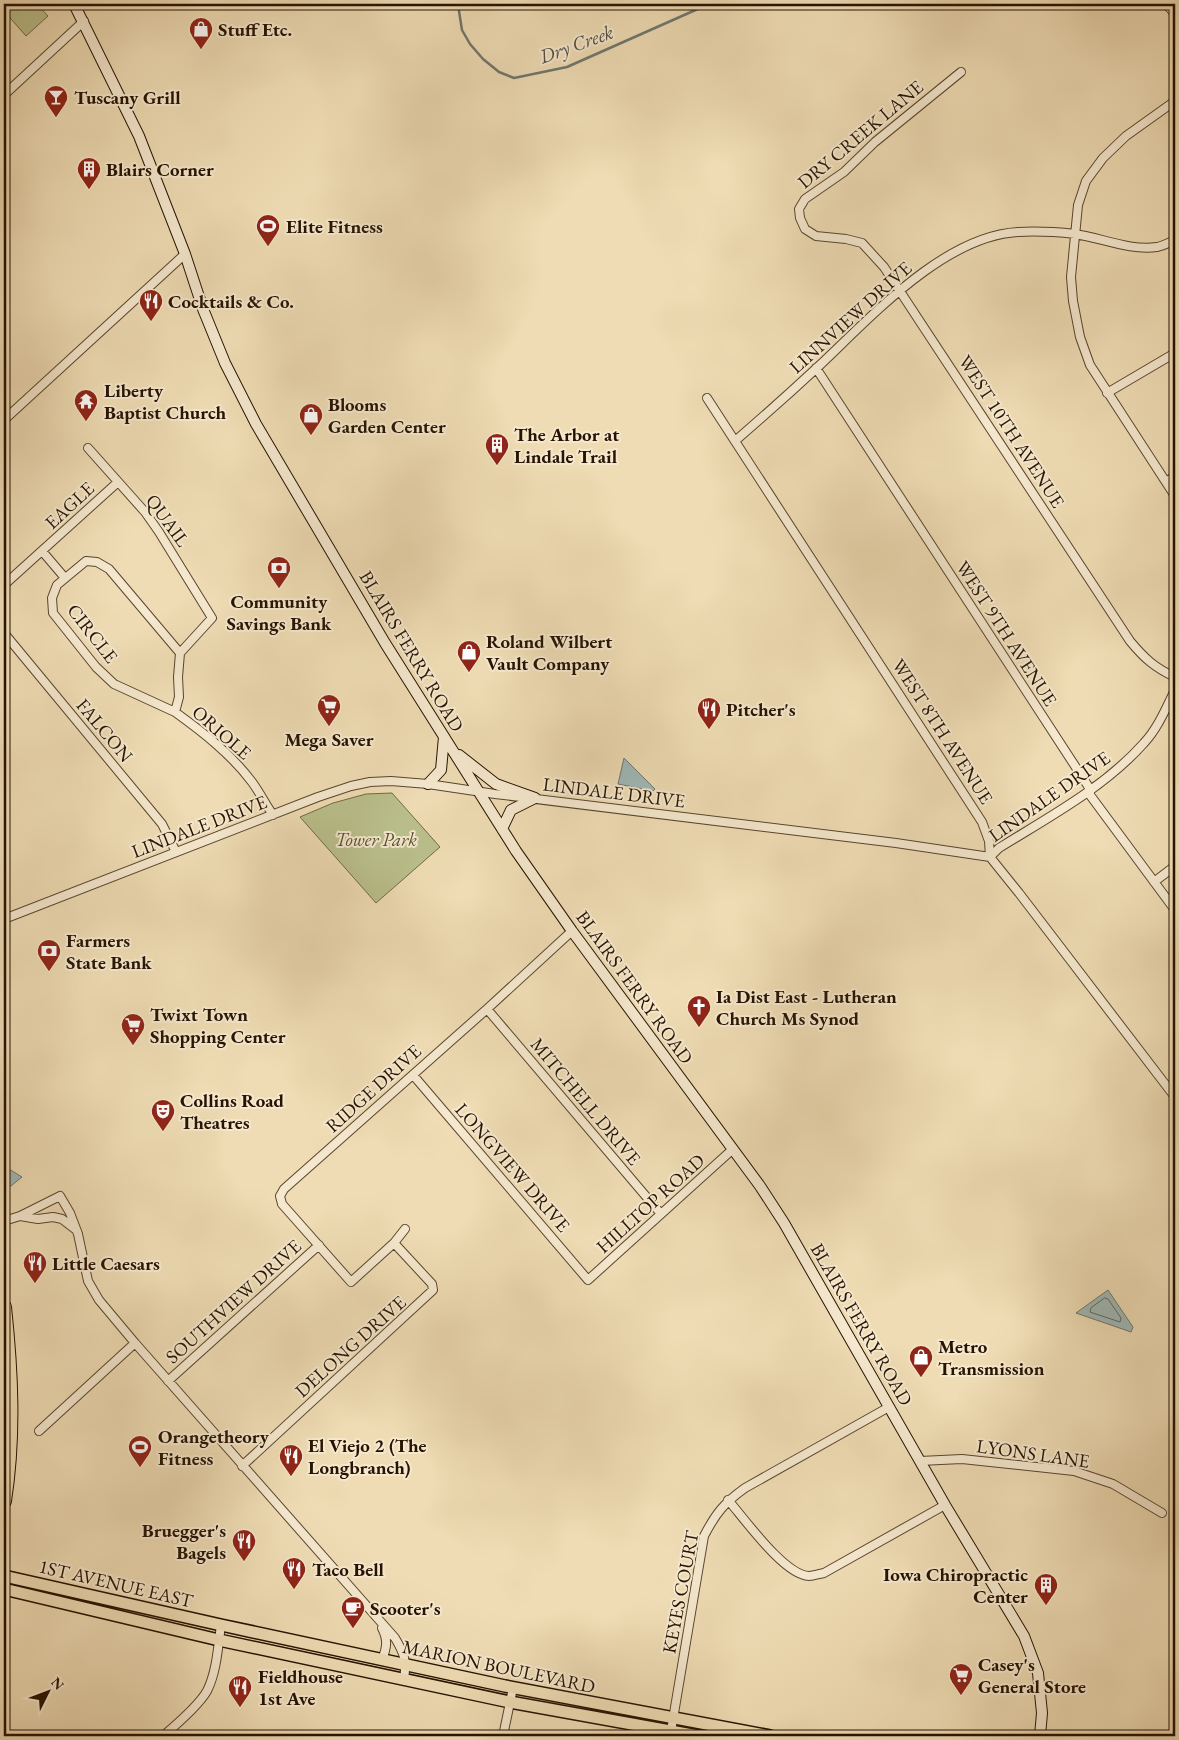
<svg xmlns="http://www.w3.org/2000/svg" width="1179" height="1740" viewBox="0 0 1179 1740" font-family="'EB Garamond',serif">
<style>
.green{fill:#bac08c;stroke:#706a46}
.water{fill:#9fb9b8;stroke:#6f776f}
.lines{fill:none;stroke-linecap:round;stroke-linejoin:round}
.shore{stroke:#62665c;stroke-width:1}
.stream{stroke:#6f776f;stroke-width:2.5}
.street-casing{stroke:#58452e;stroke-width:10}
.secondary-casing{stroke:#261301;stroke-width:12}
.primary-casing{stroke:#261301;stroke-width:14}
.highway-casing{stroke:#261301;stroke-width:16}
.street{stroke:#f5e8ce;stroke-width:8}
.secondary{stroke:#f5e8ce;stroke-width:10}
.primary{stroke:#efdcb4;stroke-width:11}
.highway{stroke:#efdcb4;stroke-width:14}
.labels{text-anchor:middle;stroke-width:4;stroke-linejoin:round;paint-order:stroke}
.poi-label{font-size:19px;font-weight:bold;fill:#261301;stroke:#f5e8ce;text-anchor:start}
.street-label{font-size:19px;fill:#261301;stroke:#f5e8ce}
.park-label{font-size:19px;font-style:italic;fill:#5a5032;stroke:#f5e8ce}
.water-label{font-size:20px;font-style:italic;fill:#504d41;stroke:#f5e8ce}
</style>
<rect width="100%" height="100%" fill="#efdcb4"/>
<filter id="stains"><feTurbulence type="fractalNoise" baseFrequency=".004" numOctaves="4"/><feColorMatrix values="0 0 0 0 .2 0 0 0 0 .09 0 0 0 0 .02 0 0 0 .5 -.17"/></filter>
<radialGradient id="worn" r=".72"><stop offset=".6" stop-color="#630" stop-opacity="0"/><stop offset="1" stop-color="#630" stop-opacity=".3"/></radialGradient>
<path class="green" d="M4,4h33l11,12 -22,20 -22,-25z
M392,793l48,54 -64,56 -76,-86 33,-14 33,-9z"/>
<path class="water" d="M624,758l31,31 -2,2 -35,-7z
M4,1166l18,11 -11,9h-7z
M1108,1290l25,37 -2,5 -55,-19z"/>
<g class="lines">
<path class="shore" d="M1105,1298l3,1 13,19 -1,4 -30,-10 1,-4z"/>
<path class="stream" d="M460,4l-1,7 3,19 8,14 13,15 16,13 15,6 53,-11 142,-63"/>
<g class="street-casing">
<path id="street" d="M1166,4l9,10
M961,72l-86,70 -31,30 -39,27 -6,10 1,9 5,11 11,7 30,3 16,4 22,24 246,374c14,17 25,27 45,36
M4,95l80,-74
M1175,101l-49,35 -23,22 -17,23 -8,24 -7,72 2,24 7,36 10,28 85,131
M816,368l274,421v6l85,115
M1107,393l68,-40
M707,398l275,424 7,19 1,16 29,36 156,204
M4,420l181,-166
M735,441c29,-25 57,-50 85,-76 51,-48 124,-129 198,-133 19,-1 38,0 57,2 27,4 55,17 82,13 6,-1 13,-5 18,-7
M88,448l57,64 14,20 53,86 -32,35 -2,24 1,20 -4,15c29,21 56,42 77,70 8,11 14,23 21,33
M1166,482l9,-6
M42,551l23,27
M4,585l114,-103
M4,633l158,191 14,28
M175,712l-61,-28 -18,-17 -43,-54 -1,-15 5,-13 29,-24 11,1 12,7 71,84
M990,857l9,-9c50,-31 106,-61 145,-105 14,-15 22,-35 31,-53
M1154,882l21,-16
M4,919l314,-122 33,-11 19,-4 21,-1 37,3 67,10 401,49 94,14
M487,1009l174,205
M413,1075l175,205 145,-131
M20,1216l18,3 15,-2 9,2 13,10
M4,1221l16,-5 40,-20 10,17 8,21 10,47 11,19 36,43 260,295c9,15 12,23 9,41
M405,1229l-11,14 -43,39 -69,-78 -2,-8 4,-7 203,-180 85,-78
M168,1381l151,-136
M39,1431l96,-88
M920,1461l42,-2 112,12 39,13 49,29
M242,1466l191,-176 -1,-6 -38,-41
M728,1500c16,18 56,75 81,76 4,0 10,-2 15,-3l121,-68
M382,1660c5,-13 6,-20 0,-32
M671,1731l33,-195c12,-23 20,-33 41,-48l144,-81
M163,1736c13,-11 36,-31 44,-45 10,-20 11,-45 14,-66
M503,1736l10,-48"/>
</g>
<g class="secondary-casing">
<path id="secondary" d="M74,4l65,132 46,118 18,55 22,54 31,61 129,219 131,208 56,80 188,255 24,37 161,282 79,131 14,37 4,40 -2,23
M459,755l37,29 39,14
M428,784l13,-14 3,-33
M502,829l9,-19 24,-12"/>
</g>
<g class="primary-casing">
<path id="primary" d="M4,1576l217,49 284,61 265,50
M4,1589l215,51 291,62 188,34"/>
</g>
<g class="highway-casing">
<path id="highway" d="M4,1307c7,65 10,129 0,194"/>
</g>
<use href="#street" class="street"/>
<use href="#secondary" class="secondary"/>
<use href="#primary" class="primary"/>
<use href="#highway" class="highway"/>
</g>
<defs>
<g id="shop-pin" transform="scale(1.25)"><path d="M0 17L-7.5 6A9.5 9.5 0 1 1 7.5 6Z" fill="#8f2418" stroke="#f5e8ce"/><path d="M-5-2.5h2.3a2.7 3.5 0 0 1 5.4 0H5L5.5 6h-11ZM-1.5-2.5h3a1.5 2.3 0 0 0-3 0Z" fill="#fff"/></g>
<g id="bar-pin" transform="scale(1.25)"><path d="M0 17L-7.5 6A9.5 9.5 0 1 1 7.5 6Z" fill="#8f2418" stroke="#f5e8ce"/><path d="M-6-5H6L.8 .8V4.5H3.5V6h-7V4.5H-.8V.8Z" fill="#fff"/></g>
<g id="building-pin" transform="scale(1.25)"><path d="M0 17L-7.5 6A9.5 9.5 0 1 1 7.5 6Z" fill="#8f2418" stroke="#f5e8ce"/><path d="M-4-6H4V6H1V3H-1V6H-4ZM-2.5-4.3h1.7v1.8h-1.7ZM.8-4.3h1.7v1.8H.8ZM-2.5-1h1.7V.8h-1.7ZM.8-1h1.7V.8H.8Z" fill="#fff"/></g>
<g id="stadium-pin" transform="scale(1.25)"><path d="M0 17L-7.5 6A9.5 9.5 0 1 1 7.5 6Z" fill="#8f2418" stroke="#f5e8ce"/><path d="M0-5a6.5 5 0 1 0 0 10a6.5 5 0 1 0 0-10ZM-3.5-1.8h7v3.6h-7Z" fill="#fff"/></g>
<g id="restaurant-pin" transform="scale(1.25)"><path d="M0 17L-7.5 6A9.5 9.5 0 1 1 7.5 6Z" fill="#8f2418" stroke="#f5e8ce"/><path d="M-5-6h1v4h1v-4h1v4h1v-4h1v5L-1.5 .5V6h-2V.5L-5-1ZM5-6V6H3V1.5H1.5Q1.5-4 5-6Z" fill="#fff"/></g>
<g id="temple-pin" transform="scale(1.25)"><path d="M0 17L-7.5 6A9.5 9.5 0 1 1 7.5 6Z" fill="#8f2418" stroke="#f5e8ce"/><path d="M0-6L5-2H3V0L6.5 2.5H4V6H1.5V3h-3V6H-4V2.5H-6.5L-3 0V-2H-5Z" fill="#fff"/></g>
<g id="bank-pin" transform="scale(1.25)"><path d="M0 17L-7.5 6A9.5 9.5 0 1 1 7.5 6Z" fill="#8f2418" stroke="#f5e8ce"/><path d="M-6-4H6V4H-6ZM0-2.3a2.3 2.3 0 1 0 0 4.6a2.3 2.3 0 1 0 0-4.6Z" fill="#fff"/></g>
<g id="supermarket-pin" transform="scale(1.25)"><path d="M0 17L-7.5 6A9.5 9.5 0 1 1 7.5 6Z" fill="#8f2418" stroke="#f5e8ce"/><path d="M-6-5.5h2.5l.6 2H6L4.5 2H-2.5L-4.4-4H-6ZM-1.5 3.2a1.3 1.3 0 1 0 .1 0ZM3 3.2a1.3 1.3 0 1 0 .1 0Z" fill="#fff"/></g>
<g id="church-pin" transform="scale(1.25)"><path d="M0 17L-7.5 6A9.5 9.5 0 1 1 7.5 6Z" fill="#8f2418" stroke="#f5e8ce"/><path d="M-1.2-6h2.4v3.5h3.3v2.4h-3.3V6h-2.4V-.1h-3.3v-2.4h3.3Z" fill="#fff"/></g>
<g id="theatre-pin" transform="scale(1.25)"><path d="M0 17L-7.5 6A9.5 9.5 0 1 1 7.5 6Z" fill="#8f2418" stroke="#f5e8ce"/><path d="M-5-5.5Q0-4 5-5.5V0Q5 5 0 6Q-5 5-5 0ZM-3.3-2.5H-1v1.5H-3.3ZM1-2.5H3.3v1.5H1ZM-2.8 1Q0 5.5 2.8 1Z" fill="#fff"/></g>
<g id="cafe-pin" transform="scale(1.25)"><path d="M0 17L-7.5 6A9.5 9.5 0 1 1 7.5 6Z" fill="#8f2418" stroke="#f5e8ce"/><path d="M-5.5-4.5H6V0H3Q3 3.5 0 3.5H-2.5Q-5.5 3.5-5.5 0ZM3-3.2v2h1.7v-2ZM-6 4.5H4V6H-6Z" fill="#fff"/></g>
</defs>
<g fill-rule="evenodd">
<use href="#shop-pin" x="201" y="29"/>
<use href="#bar-pin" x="56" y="97"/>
<use href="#building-pin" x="89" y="169"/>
<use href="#stadium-pin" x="268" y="226"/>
<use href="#restaurant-pin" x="151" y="301"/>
<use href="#temple-pin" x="86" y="401"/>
<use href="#shop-pin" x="311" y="415"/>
<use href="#building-pin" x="497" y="445"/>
<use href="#bank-pin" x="279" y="568"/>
<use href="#shop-pin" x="469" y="652"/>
<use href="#supermarket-pin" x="329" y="706"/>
<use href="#restaurant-pin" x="709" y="709"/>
<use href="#bank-pin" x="49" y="951"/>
<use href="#church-pin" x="699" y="1007"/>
<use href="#supermarket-pin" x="133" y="1025"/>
<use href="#theatre-pin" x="163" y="1111"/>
<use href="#restaurant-pin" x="35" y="1263"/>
<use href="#shop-pin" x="921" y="1357"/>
<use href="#stadium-pin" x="140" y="1447"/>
<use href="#restaurant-pin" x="291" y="1456"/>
<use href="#restaurant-pin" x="244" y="1541"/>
<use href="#restaurant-pin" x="294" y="1569"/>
<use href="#building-pin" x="1046" y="1585"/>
<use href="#cafe-pin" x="353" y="1608"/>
<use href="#supermarket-pin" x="961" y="1675"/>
<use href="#restaurant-pin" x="240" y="1687"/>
</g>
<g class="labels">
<g class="poi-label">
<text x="218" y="36">Stuff Etc.</text>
<text x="74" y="104">Tuscany Grill</text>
<text x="106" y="176">Blairs Corner</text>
<text x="286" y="233">Elite Fitness</text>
<text x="168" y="308">Cocktails &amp; Co.</text>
<text x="104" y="397">Liberty<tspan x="104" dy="22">Baptist Church</tspan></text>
<text x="328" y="411">Blooms<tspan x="328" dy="22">Garden Center</tspan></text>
<text x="514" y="441">The Arbor at<tspan x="514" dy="22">Lindale Trail</tspan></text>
<text x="279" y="608" text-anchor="middle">Community<tspan x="279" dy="22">Savings Bank</tspan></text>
<text x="486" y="648">Roland Wilbert<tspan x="486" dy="22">Vault Company</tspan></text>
<text x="726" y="716">Pitcher's</text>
<text x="329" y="746" text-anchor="middle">Mega Saver</text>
<text x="66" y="947">Farmers<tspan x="66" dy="22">State Bank</tspan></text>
<text x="716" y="1003">Ia Dist East - Lutheran<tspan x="716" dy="22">Church Ms Synod</tspan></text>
<text x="150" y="1021">Twixt Town<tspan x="150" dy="22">Shopping Center</tspan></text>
<text x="180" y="1107">Collins Road<tspan x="180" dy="22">Theatres</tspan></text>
<text x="52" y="1270">Little Caesars</text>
<text x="938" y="1353">Metro<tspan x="938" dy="22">Transmission</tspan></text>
<text x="158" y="1443">Orangetheory<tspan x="158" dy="22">Fitness</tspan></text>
<text x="308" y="1452">El Viejo 2 (The<tspan x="308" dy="22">Longbranch)</tspan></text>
<text x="226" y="1537" text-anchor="end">Bruegger's<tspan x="226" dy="22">Bagels</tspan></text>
<text x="312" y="1576">Taco Bell</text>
<text x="1028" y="1581" text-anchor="end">Iowa Chiropractic<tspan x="1028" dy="22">Center</tspan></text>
<text x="370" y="1615">Scooter's</text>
<text x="978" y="1671">Casey's<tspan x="978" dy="22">General Store</tspan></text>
<text x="258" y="1683">Fieldhouse<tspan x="258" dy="22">1st Ave</tspan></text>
</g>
<g class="street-label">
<text transform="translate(860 134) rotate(-40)" y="7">DRY CREEK LANE</text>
<text transform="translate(850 317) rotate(-42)" y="7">LINNVIEW DRIVE</text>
<text transform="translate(1012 431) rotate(57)" y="7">WEST 10TH AVENUE</text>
<text transform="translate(69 505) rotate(-43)" y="7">EAGLE</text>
<text transform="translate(168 520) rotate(54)" y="7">QUAIL</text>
<text transform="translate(93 633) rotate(52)" y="7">CIRCLE</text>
<text transform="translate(1007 633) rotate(57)" y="7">WEST 9TH AVENUE</text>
<text transform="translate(412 651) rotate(59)" y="7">BLAIRS FERRY ROAD</text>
<text transform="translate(105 730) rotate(50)" y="7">FALCON</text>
<text transform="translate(943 731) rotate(57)" y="7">WEST 8TH AVENUE</text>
<text transform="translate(222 732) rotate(41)" y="7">ORIOLE</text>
<text transform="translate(614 792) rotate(7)" y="7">LINDALE DRIVE</text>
<text transform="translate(1049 796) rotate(-35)" y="7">LINDALE DRIVE</text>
<text transform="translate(199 826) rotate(-21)" y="7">LINDALE DRIVE</text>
<text transform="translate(635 987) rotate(54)" y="7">BLAIRS FERRY ROAD</text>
<text transform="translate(373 1088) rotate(-42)" y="7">RIDGE DRIVE</text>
<text transform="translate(586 1101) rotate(50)" y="7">MITCHELL DRIVE</text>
<text transform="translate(513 1167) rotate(49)" y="7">LONGVIEW DRIVE</text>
<text transform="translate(650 1203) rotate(-42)" y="7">HILLTOP ROAD</text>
<text transform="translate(233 1301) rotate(-42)" y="7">SOUTHVIEW DRIVE</text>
<text transform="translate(862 1324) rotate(60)" y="7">BLAIRS FERRY ROAD</text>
<text transform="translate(350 1346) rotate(-42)" y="7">DELONG DRIVE</text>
<text transform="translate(1033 1453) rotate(8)" y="7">LYONS LANE</text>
<text transform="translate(116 1583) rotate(13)" y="7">1ST AVENUE EAST</text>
<text transform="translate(680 1592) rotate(-79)" y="7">KEYES COURT</text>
<text transform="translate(499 1666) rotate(12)" y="7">MARION BOULEVARD</text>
</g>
<g class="park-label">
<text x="376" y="846">Tower Park</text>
</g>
<g class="water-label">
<text transform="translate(576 44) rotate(-20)" y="7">Dry Creek</text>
</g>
</g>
<rect width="1179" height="1740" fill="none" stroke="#efdcb4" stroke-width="20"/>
<rect x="5" y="5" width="1169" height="1730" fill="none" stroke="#261301" stroke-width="2.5"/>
<rect x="10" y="10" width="1159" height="1720" fill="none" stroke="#261301"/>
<g transform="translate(48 1692) rotate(48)" stroke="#f5e8ce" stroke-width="4" paint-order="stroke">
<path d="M0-4L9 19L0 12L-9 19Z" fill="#261301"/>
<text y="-8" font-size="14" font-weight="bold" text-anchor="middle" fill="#261301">N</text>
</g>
<rect width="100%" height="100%" filter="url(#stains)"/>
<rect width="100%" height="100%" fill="url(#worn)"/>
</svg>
